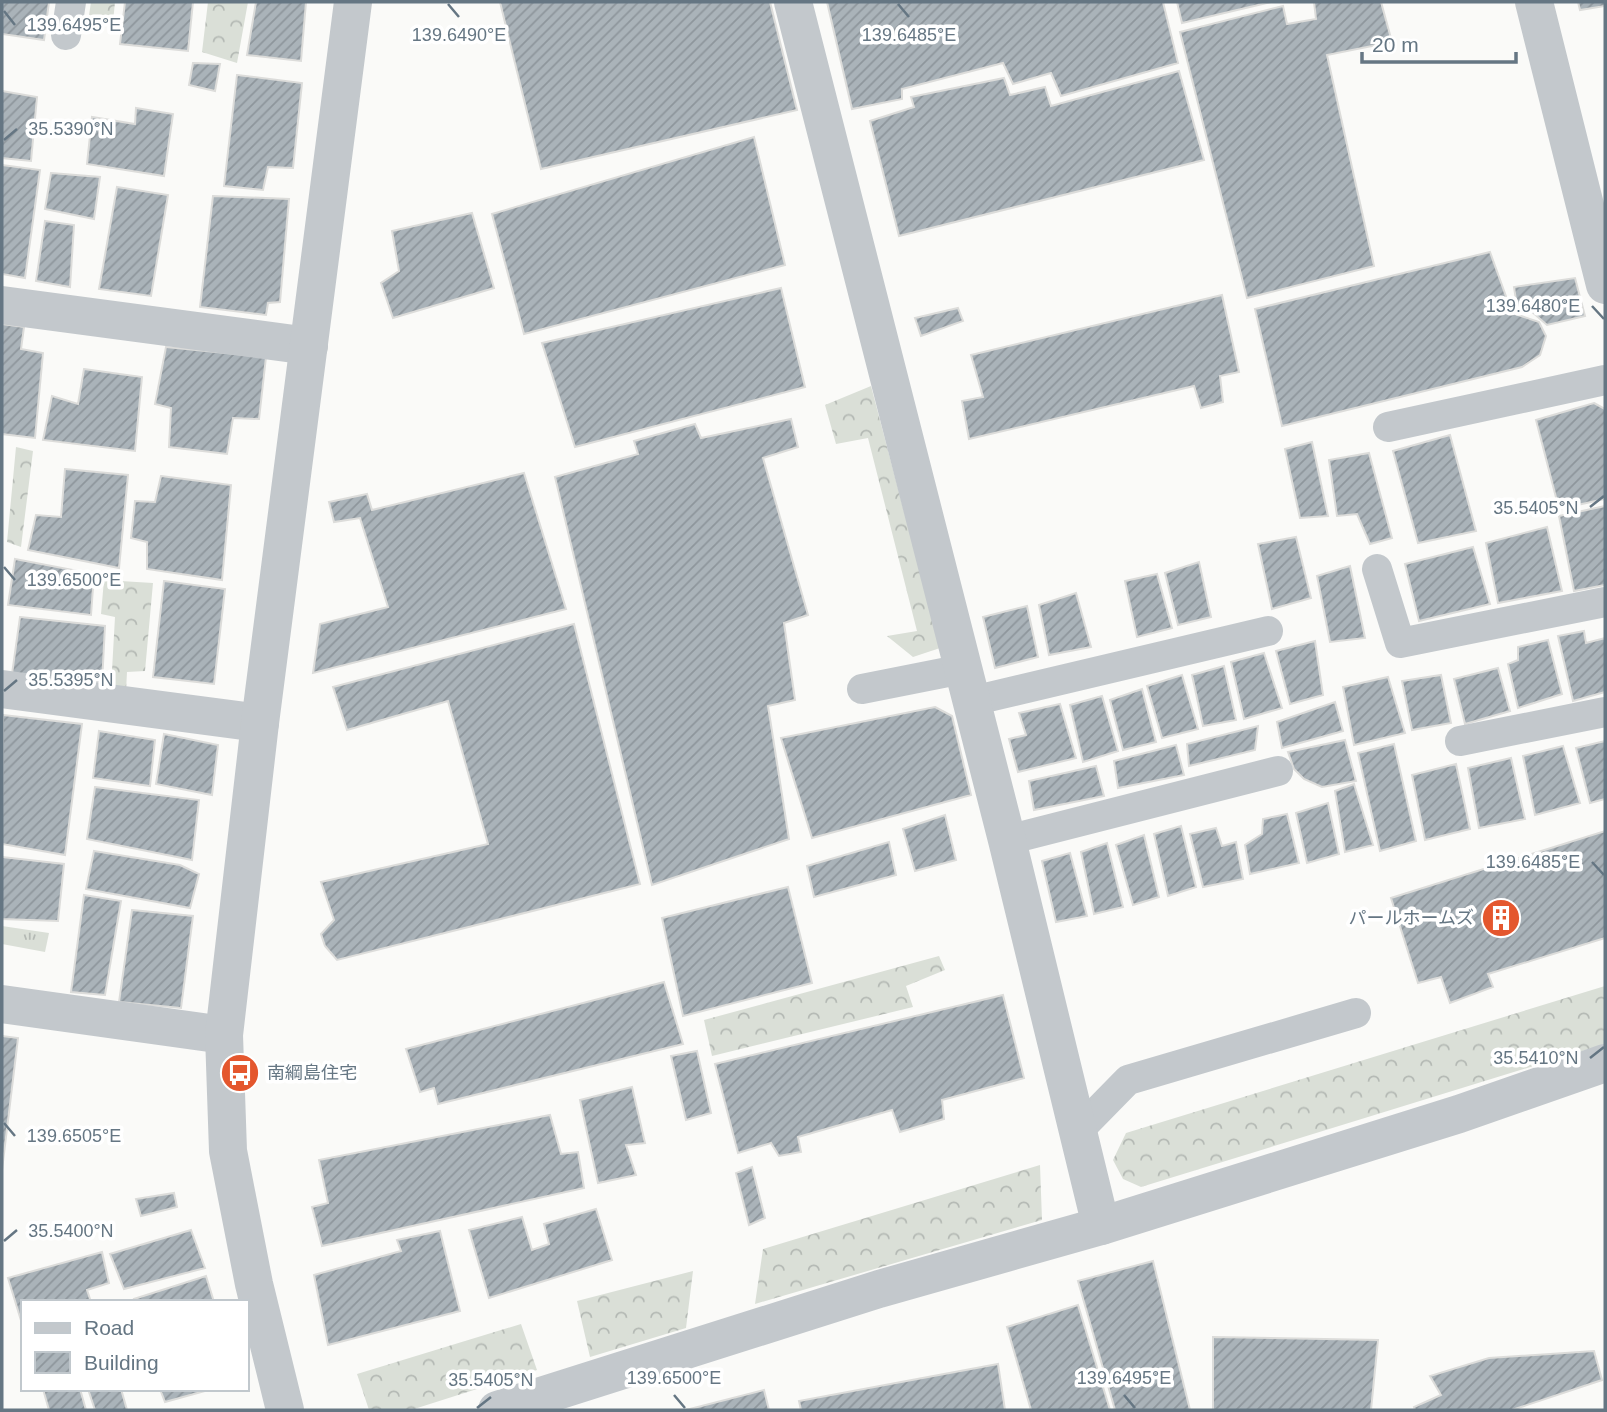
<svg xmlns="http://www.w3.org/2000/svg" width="1607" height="1412" viewBox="0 0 1607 1412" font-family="Arial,'Noto Sans JP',sans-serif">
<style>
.grass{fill:url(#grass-tufts)}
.forest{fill:url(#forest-crowns)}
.building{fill:url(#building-hatch);stroke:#dcdcda;stroke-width:2}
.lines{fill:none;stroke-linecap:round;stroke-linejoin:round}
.service{stroke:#c3c8cc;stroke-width:30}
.minor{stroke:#c3c8cc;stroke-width:38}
.tertiary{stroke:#c3c8cc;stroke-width:38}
.ticks{fill:none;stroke:#657683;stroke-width:2.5}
.labels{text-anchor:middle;stroke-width:7;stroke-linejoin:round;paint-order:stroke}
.poi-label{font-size:18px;fill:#657683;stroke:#fff;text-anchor:end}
.ticks-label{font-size:18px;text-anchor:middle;fill:#657683;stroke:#fff;stroke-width:7;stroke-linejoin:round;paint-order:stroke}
</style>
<defs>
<pattern id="grass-tufts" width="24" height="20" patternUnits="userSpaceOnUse" patternTransform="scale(1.75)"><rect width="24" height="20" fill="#dadfd7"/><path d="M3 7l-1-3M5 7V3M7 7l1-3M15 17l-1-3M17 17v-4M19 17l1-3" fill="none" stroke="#b4b9b4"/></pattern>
<pattern id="forest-crowns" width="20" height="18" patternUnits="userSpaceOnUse" patternTransform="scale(1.75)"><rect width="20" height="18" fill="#dadfd7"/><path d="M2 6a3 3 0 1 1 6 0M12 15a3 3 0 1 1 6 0" fill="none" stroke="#b4b9b4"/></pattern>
<pattern id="building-hatch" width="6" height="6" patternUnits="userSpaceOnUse" patternTransform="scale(1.75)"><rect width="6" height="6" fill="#aab3b9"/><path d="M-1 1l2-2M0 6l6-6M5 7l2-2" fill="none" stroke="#8e969c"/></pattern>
</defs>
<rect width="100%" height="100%" fill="#fafaf8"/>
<path class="grass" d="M2,926l47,7 -4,19 -43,-8z"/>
<path class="forest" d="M91,2h24l-2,20h-25z
M208,2h40l-11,61 -35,-11z
M871,386l69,262 -27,9 -26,-21 30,-5 -49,-193 -32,6 -11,-39z
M16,447l17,4 -12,96 -14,-5z
M104,580l49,3 -8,88 -18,1 -1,19 -15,-3 4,-71 -14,-3z
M939,956l6,14 -39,16 7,21 -201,49 -8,-36z
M1605,986v58l-464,143 -18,-8 -10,-19 13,-27z
M1040,1165l2,55 -287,84 8,-55z
M693,1271l-7,57 -96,29 -13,-56z
M521,1324l16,46 -126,40h-42l-12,-36z"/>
<path class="building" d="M2,2h47l-5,38 -42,-6z
M125,2h68l-5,49 -68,-7z
M256,2h50l-5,59 -54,-6z
M500,2h270l27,108 -256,59z
M827,2h336l15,61 -117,33 -10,-23 -38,11 -10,-21 -101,26v10l-50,10z
M1177,2h94l-89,21z
M1314,2h67l11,40 -65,13 47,211 -127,32 -67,-266 103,-26 4,18 29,-5z
M1578,2h27v4l-25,4z
M193,63l27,1 -5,27 -26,-6z
M1179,71l25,89 -305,76 -29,-115 44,-14 -3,-10 93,-19 6,17 35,-8 6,19z
M237,75l65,8 -9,85 -25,-1 -5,23 -39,-4z
M2,91l35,6 -6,64 -29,-3z
M136,108l37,6 -9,62 -77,-12 5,-47 43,7z
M754,137l31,128 -261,69 -32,-120z
M2,165l38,5 -15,108 -23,-4z
M51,173l49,4 -6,42 -49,-10z
M117,187l51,8 -17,101 -52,-7z
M213,196l76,3 -9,103 -12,1 -2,12 -66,-8z
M472,213l22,75 -101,30 -12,-35 18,-12 -7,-40z
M45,221l29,4 -4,62 -34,-6z
M1490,252l22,61 27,9 7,14 -6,19 -18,12 -240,59 -27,-117z
M1575,278l10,38 -38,9 -16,-14 -14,-4 -3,-20z
M781,288l24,99 -230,60 -33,-104z
M1222,295l17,77 -19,4 3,26 -22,6 -7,-22 -225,53 -7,-38 21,-4 -12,-42z
M958,308l5,13 -42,15 -6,-18z
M2,324l22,3 -3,22 22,4 -8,85 -33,-4z
M166,347l100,10 -7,62 -26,-1 -6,36 -58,-7 2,-39 -16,-4z
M84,369l58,8 -7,74 -92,-11 9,-44 26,8z
M1594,403l11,6v90l-46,10 -23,-89z
M791,419l7,28 -35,11 45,157 -24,8 11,77 -27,6 21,133 -137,46 -97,-408 83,-23 -4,-13 61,-17 6,14z
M1450,435l26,96 -58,12 -25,-92z
M1312,442l16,74 -28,2 -15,-69z
M1369,453l23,85 -22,6 -13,-30 -20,2 -8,-56z
M65,469l63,6 -9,93 -91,-18 8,-35 25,2z
M524,473l42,136 -253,64 7,-49 68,-17 -28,-89 -26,4 -5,-20 38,-8 5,16z
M161,476l70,9 -9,95 -75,-11v-27l-16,-4 4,-37 20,1z
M1605,506v79l-31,6 -15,-75z
M1547,527l15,64 -64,12 -12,-60z
M1296,537l15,61 -39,11 -14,-65z
M1473,547l17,57 -71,17 -14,-57z
M15,559l79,15 -3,41 -83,-10z
M1199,562l12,55 -33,8 -13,-52z
M1350,566l15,72 -35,4 -13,-66z
M1157,574l15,54 -35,9 -12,-56z
M164,581l61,8 -11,95 -61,-7z
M1076,593l15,54 -42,8 -10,-50z
M1027,606l11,51 -43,11 -12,-51z
M20,617l85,9 -3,57 -90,-9z
M574,624l66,260 -303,76 -12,-14 -4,-12 13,-14 -13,-38 167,-38 -40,-143 -101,29 -14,-43z
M1584,631l2,12 19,-5v54l-32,9 -15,-65z
M1548,640l14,54 -44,14 -10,-44 10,-4v-13z
M1315,641l8,54 -33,9 -14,-53z
M1264,653l18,55 -38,11 -13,-57z
M1224,666l12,54 -33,6 -11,-51z
M1498,668l12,43 -45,13 -11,-45z
M1182,675l16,54 -36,9 -15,-52z
M1441,675l10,48 -39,7 -10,-49z
M1388,677l17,56 -51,12 -11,-58z
M1142,689l14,53 -33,8 -13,-50z
M1102,696l16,55 -35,11 -13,-57z
M1335,702l8,29 -61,17 -5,-26z
M1060,704l16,54 -58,14 -9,-33 17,-4 -7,-22z
M935,707l17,9 19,79 -159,43 -31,-100z
M3,715l79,9 -17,131 -63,-11z
M1258,726l-3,24 -66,16 -2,-22z
M99,731l56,9 -5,46 -57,-8z
M164,734l54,11 -6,50 -56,-11z
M1345,740l11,41 -34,6 -18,-8 -10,-10 -6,-17z
M1605,741v58l-15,4 -14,-55z
M1394,744l22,97 -36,10 -22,-98z
M1176,745l8,30 -66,13 -4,-27z
M1563,746l17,57 -45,12 -12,-59z
M1511,758l14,61 -46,9 -11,-60z
M1456,764l14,65 -45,11 -13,-65z
M1096,766l8,30 -70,14 -5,-29z
M1354,784l19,61 -28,7 -10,-61z
M95,787l104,13 -7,60 -105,-21z
M1328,803l11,51 -32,9 -11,-50z
M1287,814l12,49 -49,11 -5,-29 17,-11 1,-15z
M945,815l11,45 -41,11 -12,-42z
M1181,826l15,61 -28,9 -14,-62z
M1216,828l6,18 14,-4 7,37 -40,8 -13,-53z
M1605,831v107l-117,36 5,13 -43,16 -9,-26 -23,6 -27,-85z
M1144,835l15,62 -26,8 -17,-60z
M889,842l7,33 -82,22 -7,-31z
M1107,843l16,64 -29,7 -13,-62z
M94,851l86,14 19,9 -9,34 -104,-19z
M1070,853l17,63 -31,6 -14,-61z
M2,857l62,7 -6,57 -56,-2z
M788,887l24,96 -129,33 -21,-98z
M84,895l37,6 -16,94 -34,-3z
M132,910l61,6 -12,92 -62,-6z
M664,982l19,62 -245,60 -4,-16 -14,4 -14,-43z
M1003,995l21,83 -82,22 2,19 -44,13 -8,-22 -94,27 3,15 -22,4 -8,-13 -33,10 -23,-89z
M2,1036l16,2 -16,132z
M697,1051l14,62 -25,7 -15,-64z
M632,1087l13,56 -19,2 10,30 -38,8 -18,-83z
M550,1115l11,39 17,-2 6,36 -262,58 -10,-39 16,-4 -9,-43z
M752,1167l13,51 -16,7 -13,-52z
M174,1193l3,14 -36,9 -5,-17z
M596,1209l16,51 -123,38 -20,-68 53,-13 10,33 17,-6 -5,-20z
M191,1230l14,38 -81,21 -14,-35z
M440,1231l20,80 -132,34 -14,-70 87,-24 -4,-11z
M102,1252l7,31 -22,7 4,12h-68v25l-15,-49z
M1153,1261l37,149h-75l-37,-129z
M206,1276l8,26h-79l-1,-3z
M1078,1305l32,105h-79l-24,-83z
M1213,1337l165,3 -7,70h-158z
M1594,1351l8,29 -90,30h-97l-1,-3 27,-12 -11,-19 59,-18z
M998,1364l7,46h-204l-2,-9z
M43,1389h37l6,21h-37z
M88,1389h33l6,21h-32z
M160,1389h52l-47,13z
M764,1390l5,20h-83z"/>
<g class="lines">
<path class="service" d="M66,35l5,-33
M1388,427l217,-47
M1377,569l23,74 205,-41
M862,689l101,-20
M972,701l296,-70
M1460,741l145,-29
M1007,840l271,-69
M1078,1131l50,-51 228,-67"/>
<path class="minor" d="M793,2l214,838 94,386
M1534,2l71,283
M2,305l307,41
M2,689l258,34
M2,1004l222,31"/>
<path class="tertiary" d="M285,1410l-31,-126 -26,-133 -4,-116 36,-312 93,-721
M497,1410l382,-121 222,-63 358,-112 146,-51"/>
</g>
<path class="ticks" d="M448,4l11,13M898,4l11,13M4,11l11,14M4,140l13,-11M1592,306l12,13M1590,507l14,-11M4,567l11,13M4,691l13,-11M1592,862l12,13M1590,1058l14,-11M4,1123l11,13M4,1241l13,-11M674,1395l11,13M1124,1395l11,13M477,1408l14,-11"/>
<defs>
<g id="building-disc" transform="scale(2.0125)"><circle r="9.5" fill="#e4572e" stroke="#fff"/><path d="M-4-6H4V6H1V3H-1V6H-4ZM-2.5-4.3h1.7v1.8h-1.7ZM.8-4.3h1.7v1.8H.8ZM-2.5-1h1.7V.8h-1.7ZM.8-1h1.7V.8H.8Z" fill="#fff"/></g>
<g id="bus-disc" transform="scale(2.0125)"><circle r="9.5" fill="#e4572e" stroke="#fff"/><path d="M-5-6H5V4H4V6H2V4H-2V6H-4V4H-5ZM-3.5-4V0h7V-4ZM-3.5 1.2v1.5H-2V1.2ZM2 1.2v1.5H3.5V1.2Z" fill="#fff"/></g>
</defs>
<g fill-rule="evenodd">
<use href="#building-disc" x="1501" y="918"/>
<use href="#bus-disc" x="240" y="1073"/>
</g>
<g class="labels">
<g class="poi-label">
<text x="1474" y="924">パールホームズ</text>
<text x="267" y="1079" text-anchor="start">南綱島住宅</text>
</g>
</g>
<g class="ticks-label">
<text x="74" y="31">139.6495°E</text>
<text x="459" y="41">139.6490°E</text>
<text x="909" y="41">139.6485°E</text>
<text x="71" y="135">35.5390°N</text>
<text x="1533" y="312">139.6480°E</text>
<text x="1536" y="514">35.5405°N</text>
<text x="74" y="586">139.6500°E</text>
<text x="71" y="686">35.5395°N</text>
<text x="1533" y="868">139.6485°E</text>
<text x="1536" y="1064">35.5410°N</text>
<text x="74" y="1142">139.6505°E</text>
<text x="71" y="1237">35.5400°N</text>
<text x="674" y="1384">139.6500°E</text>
<text x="1124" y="1384">139.6495°E</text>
<text x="491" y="1386">35.5405°N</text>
</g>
<rect width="1607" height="1412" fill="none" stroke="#657683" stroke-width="7"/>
<rect x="21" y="1300" width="228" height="91" fill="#ffffff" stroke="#c1c8cd" stroke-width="2"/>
<rect x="35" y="1323" width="35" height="10" fill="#c3c8cc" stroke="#c1c8cd" stroke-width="2"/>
<text x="84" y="1335" font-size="21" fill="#657683">Road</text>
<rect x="35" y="1352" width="35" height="21" fill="url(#building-hatch)" stroke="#c1c8cd" stroke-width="2"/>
<text x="84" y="1370" font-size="21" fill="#657683">Building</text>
<path d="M1362 52v10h154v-10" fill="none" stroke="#657683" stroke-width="3.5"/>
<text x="1372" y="52" font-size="21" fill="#657683" stroke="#ffffff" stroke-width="5" paint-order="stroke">20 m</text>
</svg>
